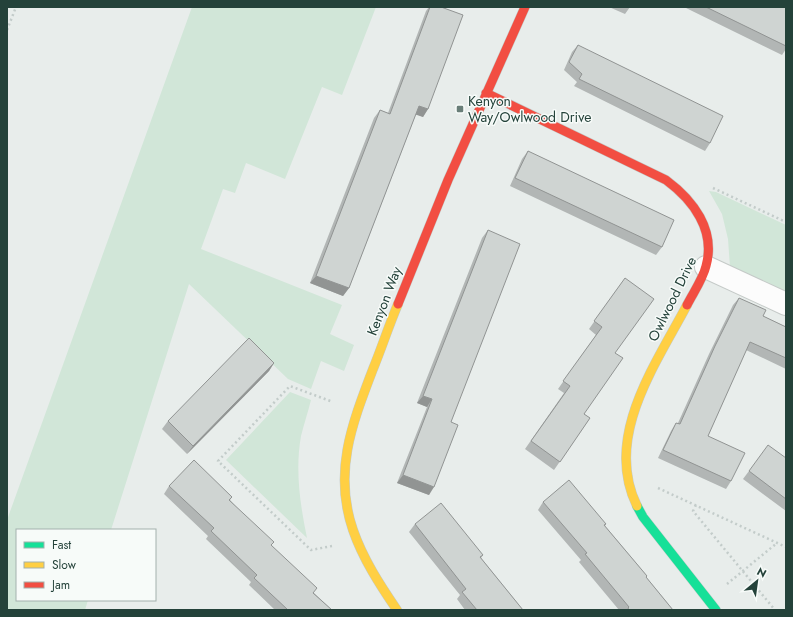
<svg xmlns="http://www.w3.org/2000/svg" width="793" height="617" viewBox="0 0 793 617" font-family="Jost,sans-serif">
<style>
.green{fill:#d1e6d8}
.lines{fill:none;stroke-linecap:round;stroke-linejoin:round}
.street-casing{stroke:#c5cac8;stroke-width:24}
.fast-casing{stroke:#c3cbc8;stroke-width:10}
.slow-casing{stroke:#c3cbc8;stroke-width:10}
.jam-casing{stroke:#c3cbc8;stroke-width:10}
.path{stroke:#c3ccca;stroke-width:2.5;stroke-dasharray:2 3;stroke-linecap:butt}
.street{stroke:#fcfcfc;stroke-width:22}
.fast{stroke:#16e098;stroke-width:9}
.slow{stroke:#ffcf43;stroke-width:9}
.jam{stroke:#f24e42;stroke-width:9}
.wall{fill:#b2b6b5}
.shaded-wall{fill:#919493}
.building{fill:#cfd4d2;stroke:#919493}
.poi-dot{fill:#697e78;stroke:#f7fbf9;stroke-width:1.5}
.labels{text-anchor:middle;stroke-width:3;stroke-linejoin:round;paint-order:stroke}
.poi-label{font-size:14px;fill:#24423a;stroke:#f7fbf9;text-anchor:start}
.street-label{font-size:14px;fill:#24423a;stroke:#f7fbf9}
</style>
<rect width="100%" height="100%" fill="#e8edeb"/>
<path class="green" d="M192,7h184l-34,88 -20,-8 -37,92 -39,-16 -11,30 -12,-4 -22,60 141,56 -12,29 24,11 -10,26 -23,-10 -10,28 -23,-10 -99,-95 -78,246h-94v70h71l-3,10h-78v-90z
M709,191l7,1 70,33v68l-56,-26 -2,-28 -6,-25z
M290,392l21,8c-3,12 -7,24 -10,36 -6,34 -1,68 6,102l-81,-78z"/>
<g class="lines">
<g class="street-casing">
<path id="street" d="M706,267l80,37"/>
</g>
<g class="fast-casing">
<path id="fast" d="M637,506l6,11 73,93"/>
</g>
<g class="slow-casing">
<path id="slow" d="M637,506c-34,-69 19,-142 50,-201
M397,610c-17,-25 -34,-51 -44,-80 -20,-58 -1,-106 20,-161 9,-22 16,-44 25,-65"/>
</g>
<g class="jam-casing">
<path id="jam" d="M486,93l180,87c27,20 50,50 40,86 -3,13 -13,27 -19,39
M398,304l50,-124 77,-173"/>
</g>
<path class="path" d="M7,30l9,-23
M713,188l73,34
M658,488l128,59
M696,505l-3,6 82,99
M332,546l-21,4 -93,-89 72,-75 43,16
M727,584l50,-41"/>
<use href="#street" class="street"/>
<use href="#fast" class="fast"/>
<use href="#slow" class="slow"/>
<use href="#jam" class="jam"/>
</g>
<path class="wall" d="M429,7h12l-13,102 -5,8 -7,-3 -67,174 -6,8 -33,-13 64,-165 6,-8 8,3 38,-102z
M609,7h21l-5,7z
M684,7h102v42l-4,6z
M578,45l132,98 -5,8 -131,-65 3,-4 -13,-12 8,-18z
M528,151l134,96 -6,8 -146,-69 12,-27z
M488,230l-37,192 -22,73 -32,-12 30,-76 -10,-4 65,-165z
M625,278l-10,75 -31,61 6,4 -36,52 -29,-21 39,-56 -6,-4 38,-54 -7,-6z
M739,298l24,18 23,11v42l-40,-19 -38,86 23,45 -5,8 -68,-31 13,-27 5,-8h2l31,-69 24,-49z
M274,363l-5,8 -82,83 -25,-25 6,-8z
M786,458v53l-43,-32 6,-8z
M169,486l63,11 -2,3 41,45 43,48 18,17h-57l-26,-25 2,-3 -45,-43 2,-3 -44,-42z
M543,502l63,22 -1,2 42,50 -1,1 27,33h-54l-40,-48 2,-2 -43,-50z
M415,524l68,31 -2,3 42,52h-58l-8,-11 3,-4 -51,-63z"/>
<path class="shaded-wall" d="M419,106l9,3 -5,8 -9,-3z
M316,276l33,12 -6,8 -33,-13z
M274,363l-5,8 -82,83 6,-8z
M423,396l9,3 -5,8 -10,-4z
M403,475l31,12 -5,8 -32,-12z"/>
<path class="building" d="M430,7h11l22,8 -35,94 -9,-3 -70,182 -33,-12 64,-166 10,4z
M706,7h80v39z
M578,45l145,71 -13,27 -131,-64 3,-5 -13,-12z
M528,151l146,69 -12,27 -147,-69z
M488,230l32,14 -69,178 7,3 -24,62 -31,-12 29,-76 -9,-3z
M625,278l29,21 -39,54 8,5 -39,56 6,4 -30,44 -29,-21 39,-55 -7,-5 39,-54 -8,-6z
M739,298l27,12 -3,6 23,11v31l-36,-16 -42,94 37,17 -14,28 -68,-31 13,-27 4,1 35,-78z
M249,338l25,25 -81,83 -25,-25z
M768,445l18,13v41l-37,-28z
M194,460l38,37 -3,3 45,42 -3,3 46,43 -4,5 19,17h-44l-34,-32 3,-3 -46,-44 3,-3 -45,-42z
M569,480l37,44 -2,1 43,51 -1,1 27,33h-44l-1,-2 1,-1 -44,-53 2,-1 -44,-51z
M441,503l42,52 -3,2 43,53h-46l-15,-18 4,-3 -51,-65z"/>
<rect class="poi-dot" x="456" y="105" width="8" height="8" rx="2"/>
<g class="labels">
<g class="poi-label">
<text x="468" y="106">Kenyon<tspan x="468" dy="16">Way/Owlwood Drive</tspan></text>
</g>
<g class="street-label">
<text transform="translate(672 299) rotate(-64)" y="5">Owlwood Drive</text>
<text transform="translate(384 301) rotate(-69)" y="5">Kenyon Way</text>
</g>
</g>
<rect width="793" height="617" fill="none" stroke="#24423a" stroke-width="16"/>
<rect x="16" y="529" width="140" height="72" fill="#f7fbf9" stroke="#a3b1ad"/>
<rect x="24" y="542" width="20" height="6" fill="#16e098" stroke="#a3b1ad"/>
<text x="52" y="549" font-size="12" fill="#24423a">Fast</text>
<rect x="24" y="562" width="20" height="6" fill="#ffcf43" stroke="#a3b1ad"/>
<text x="52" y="569" font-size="12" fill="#24423a">Slow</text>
<rect x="24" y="582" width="20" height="6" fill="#f24e42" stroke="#a3b1ad"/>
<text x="52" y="589" font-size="12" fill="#24423a">Jam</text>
<g transform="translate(757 581) rotate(29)" stroke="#f7fbf9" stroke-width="3" paint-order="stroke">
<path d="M0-3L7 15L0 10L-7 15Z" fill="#24423a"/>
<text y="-6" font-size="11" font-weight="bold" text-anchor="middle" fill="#24423a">N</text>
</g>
</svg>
